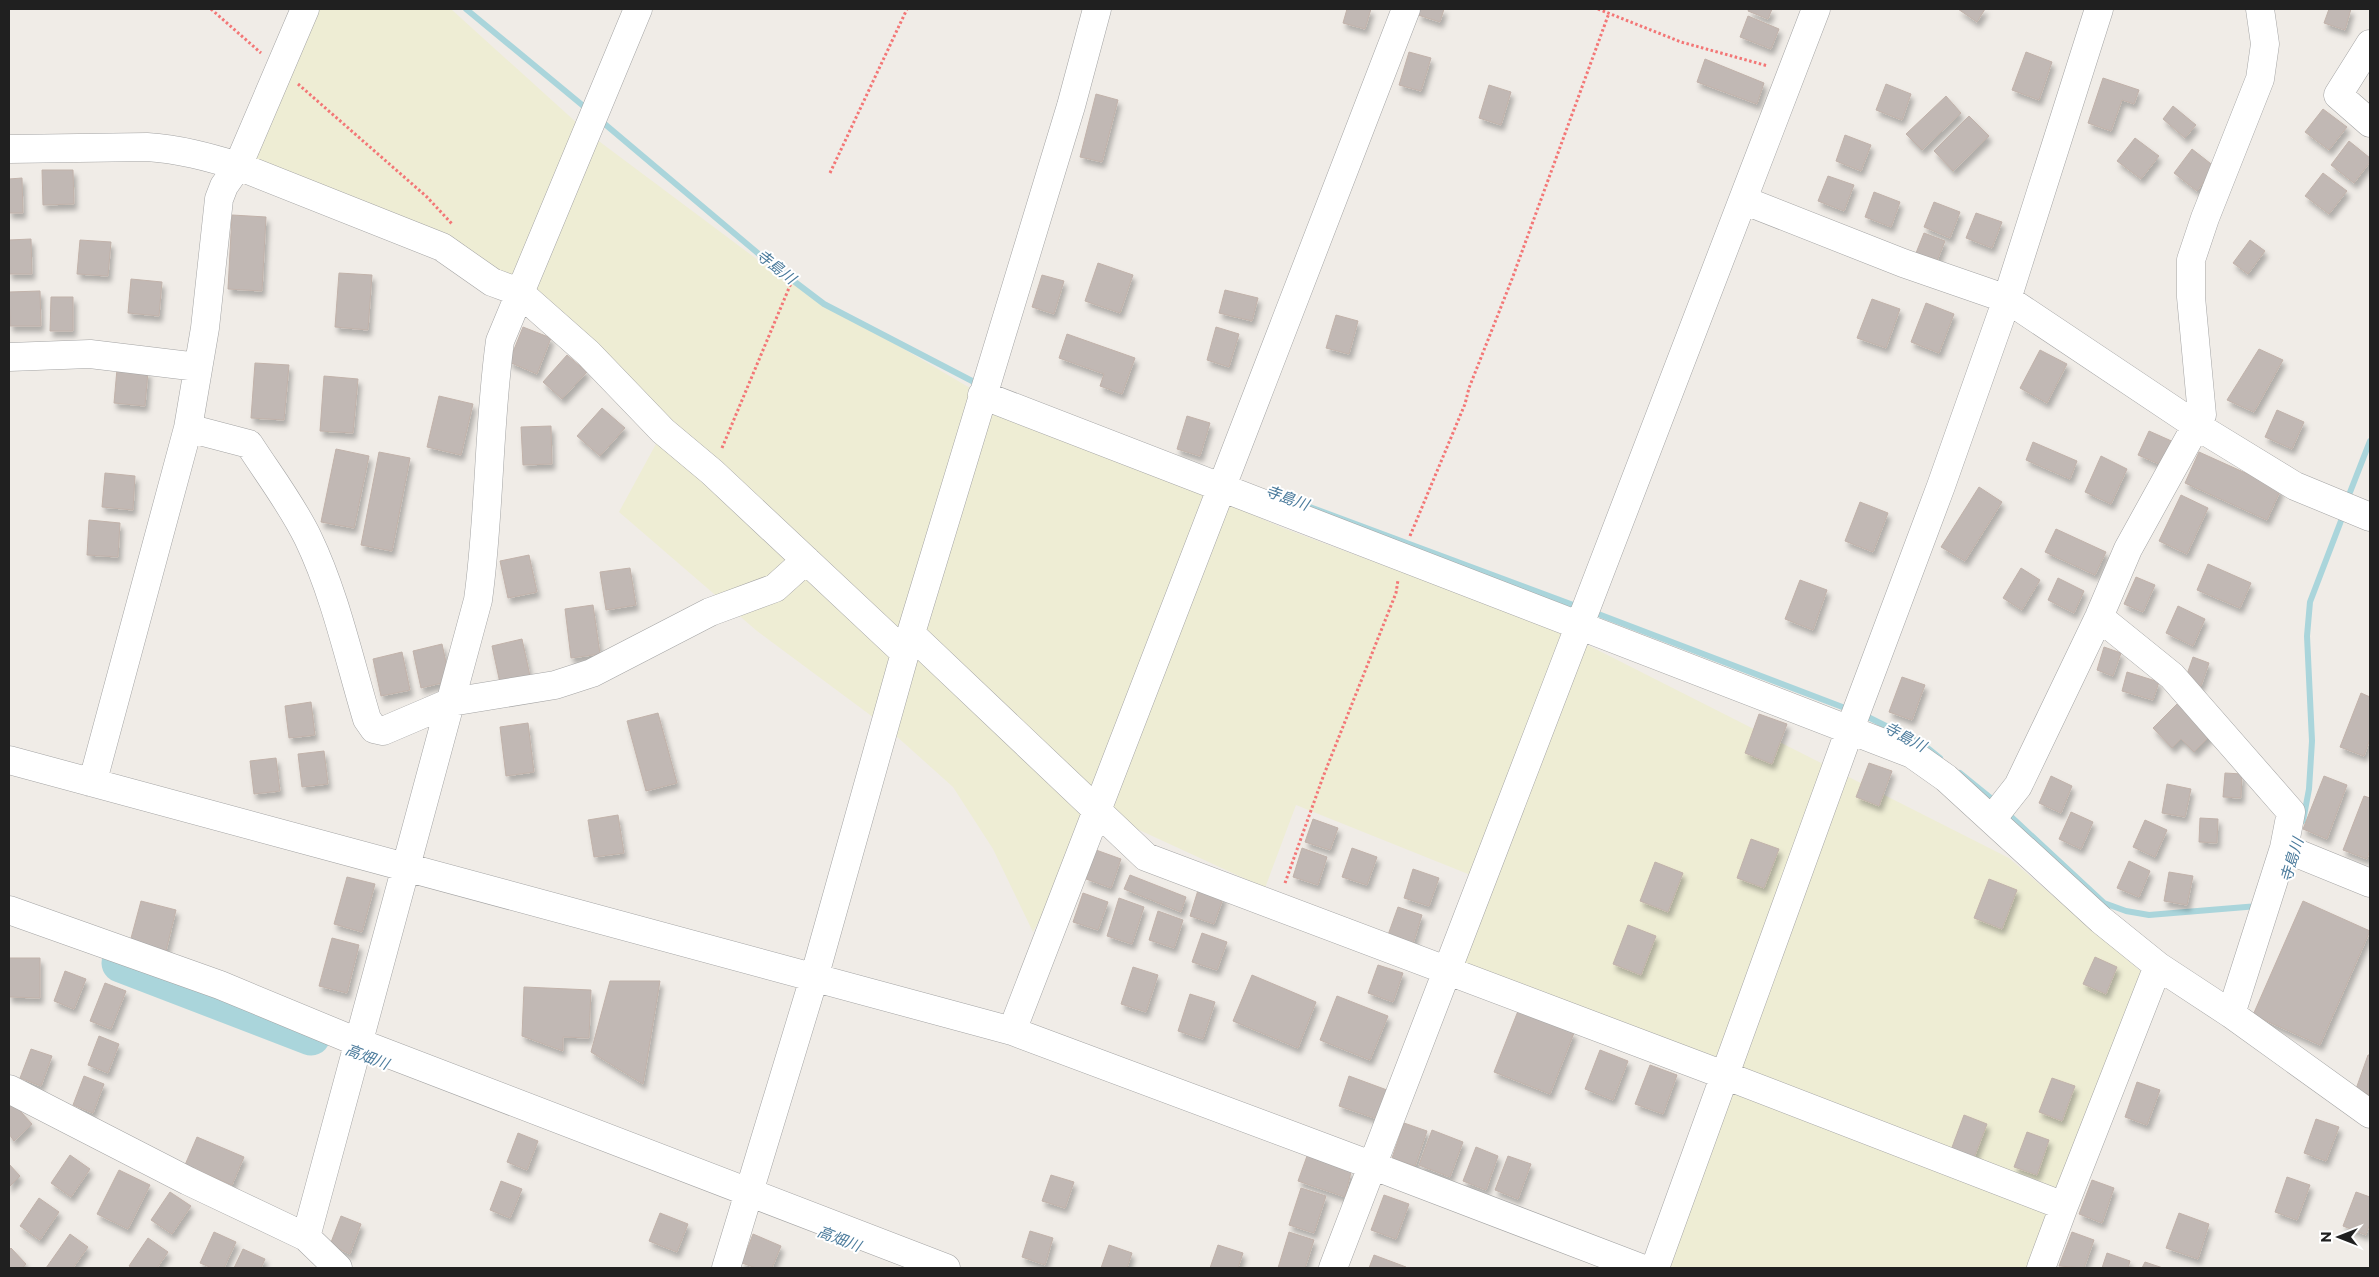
<svg xmlns="http://www.w3.org/2000/svg" width="2379" height="1277" viewBox="0 0 2379 1277" font-family="Montserrat,'Noto Sans JP',sans-serif">
<style>
.farmland{fill:#eeedd4}
.lines{fill:none;stroke-linecap:round;stroke-linejoin:round}
.stream{stroke:#aad5db;stroke-width:6}
.river{stroke:#aad5db;stroke-width:39}
.building{fill:#c1b8b4;stroke:#c1b2aa;filter:url(#shadow)}
.minor-casing{stroke:#a4a4a4;stroke-width:29}
.path{stroke:#f37676;stroke-width:3;stroke-dasharray:2.5 2.5;stroke-linecap:butt}
.minor{stroke:#fff;stroke-width:28}
.labels{text-anchor:middle;stroke-width:4;stroke-linejoin:round;paint-order:stroke}
.water-label{font-size:15px;font-style:italic;fill:#4b7b9c;stroke:#fff}
</style>
<defs>
<filter id="shadow"><feDropShadow dx="3" dy="5.5" stdDeviation="2.5" flood-color="#0004"/></filter>
</defs>
<rect width="100%" height="100%" fill="#f0ece7"/>
<path class="farmland" d="M313,9h138l137,124 190,142 204,120 301,133 275,102 451,228 135,116 -112,294h-361l-20,-6 73,-187 -277,-105 36,-90 -187,-75 -31,83 -167,-77 -65,121 -40,-83 -40,-62 -68,-61 -128,-95 -138,-119 44,-81 -144,-139 -265,-134z"/>
<g class="lines">
<path class="stream" d="M466,9l121,100
M600,120l166,140 58,44 150,78
M2347,500l23,-59
M1299,503l277,103
M1593,612l252,96
M1868,717l56,28 16,13
M1960,773l37,30
M2006,812l98,91 22,8 23,4 109,-9
M2303,821l6,-32 3,-48 -5,-105 3,-34 34,-89"/>
<path class="river" d="M121,963l190,73"/>
</g>
<path class="building" d="M1347,9h24l-6,20 -22,-6z
M1420,9h24l-4,13 -22,-7z
M1749,9h23l-4,10 -20,-8z
M1958,9h27l-8,13z
M2329,9h22l-6,21 -21,-7z
M1748,16l31,13 -8,20 -31,-12z
M1409,52l22,6 -10,33 -22,-6z
M2026,52l26,10 -13,38 -27,-10z
M1705,59l59,24 -7,21 -60,-22z
M2103,78l36,12 -5,14 -12,-4 -11,31 -23,-8z
M1886,84l25,10 -9,26 -26,-10z
M1489,85l22,7 -10,33 -22,-7z
M1096,94l22,6 -16,62 -22,-5z
M1946,96l15,17 -39,37 -16,-16z
M2173,106l23,19 -11,13 -22,-19z
M2323,109l24,18 -18,23 -24,-18z
M1969,116l20,20 -36,35 -19,-20z
M1845,135l26,10 -10,26 -25,-10z
M2135,138l24,18 -18,23 -24,-18z
M2349,141l21,17v4l-16,21 -23,-18z
M2192,149l23,18 -18,24 -23,-18z
M42,170h31l1,34 -31,1z
M2323,173l24,18 -18,23 -24,-18z
M1828,176l26,9 -10,26 -26,-10z
M22,178l1,35h-14v-34z
M1874,192l26,10 -9,25 -26,-10z
M1934,202l26,10 -10,26 -26,-11z
M1976,213l26,9 -10,26 -26,-10z
M232,215l34,2 -4,74 -34,-2z
M1924,233l21,8 -8,20 -21,-8z
M31,239l1,35h-23v-34z
M80,240l31,2 -3,34 -31,-2z
M2250,240l15,11 -17,23 -15,-11z
M1098,263l35,12 -13,38 -35,-12z
M339,273l33,2 -4,55 -33,-3z
M1042,275l22,6 -10,33 -22,-7z
M131,279l31,3 -3,34 -31,-3z
M1225,290l33,8 -6,23 -33,-8z
M40,291l1,35h-31l-1,-34z
M51,297h22v34h-23z
M1872,299l28,10 -14,39 -29,-10z
M1926,303l28,11 -15,39 -28,-11z
M1336,315l22,6 -9,33 -23,-6z
M523,327l28,11 -14,36 -28,-12z
M1216,327l23,7 -10,33 -22,-7z
M1067,334l68,24 -13,36 -22,-8 4,-12 -45,-16z
M2259,349l24,11 -29,52 -27,-12z
M2040,350l27,14 -20,39 -27,-15z
M567,355l20,17 -25,27 -19,-17z
M255,363l34,2 -5,55 -33,-2z
M117,369l31,3 -3,34 -31,-3z
M324,376l34,3 -5,54 -33,-2z
M439,396l34,8 -12,51 -34,-8z
M602,408l23,20 -25,28 -23,-20z
M2277,410l27,12 -12,27 -27,-12z
M1187,416l23,7 -10,33 -23,-7z
M551,426l1,38 -29,1 -2,-38z
M2149,431l27,12 -10,24 -28,-12z
M2033,442l44,19 -7,18 -44,-19z
M336,449l33,7 -15,72 -33,-6z
M379,452l31,6 -18,93 -31,-6z
M2199,452l82,37 -14,31 -82,-37z
M2101,456l26,13 -16,35 -26,-12z
M105,473l30,3 -2,34 -31,-3z
M1979,487l23,15 -37,59 -24,-14z
M2181,495l27,13 -21,46 -28,-13z
M1860,502l28,11 -15,39 -28,-11z
M89,520l31,3 -2,34 -31,-2z
M2056,529l50,23 -11,23 -50,-23z
M529,555l8,37 -29,6 -8,-37z
M2208,564l43,19 -11,25 -43,-18z
M630,568l6,37 -30,5 -6,-38z
M2021,568l19,12 -18,30 -19,-12z
M2136,577l19,8 -12,27 -19,-8z
M2058,578l26,13 -10,22 -26,-13z
M1800,580l27,10 -14,40 -28,-11z
M593,605l7,49 -29,4 -6,-49z
M2178,606l27,13 -12,27 -27,-13z
M522,639l8,37 -30,7 -8,-37z
M442,644l8,37 -29,7 -8,-37z
M2104,647l17,6 -8,23 -16,-6z
M402,652l8,38 -29,6 -8,-37z
M2193,657l16,6 -8,23 -16,-6z
M2127,672l32,10 -6,18 -31,-9z
M1902,677l23,8 -13,35 -23,-8z
M2361,693l9,4v42l-6,17 -24,-9z
M2181,700l32,33 -19,19 -13,-13 -9,9 -19,-20z
M311,702l4,33 -26,3 -4,-32z
M658,713l19,70 -31,8 -19,-70z
M1759,714l28,10 -15,40 -27,-11z
M528,723l6,49 -28,4 -6,-49z
M324,751l4,33 -26,3 -4,-33z
M276,758l4,33 -26,3 -4,-33z
M1869,763l23,8 -13,35 -23,-9z
M2225,773l17,1 -1,24 -18,-1z
M2051,776l21,10 -11,27 -22,-10z
M2324,776l23,9 -20,54 -24,-10z
M2167,784l24,5 -6,28 -23,-4z
M2364,796l6,2v52l-3,9 -24,-9z
M2071,812l22,10 -12,27 -22,-10z
M618,815l6,38 -30,4 -6,-37z
M2200,818l18,1 -1,24 -18,-1z
M1313,819l25,9 -8,22 -25,-8z
M2145,820l22,10 -12,27 -22,-10z
M1751,839l28,10 -15,39 -27,-10z
M1302,848l25,9 -9,28 -25,-8z
M1352,848l25,9 -10,28 -25,-8z
M1096,850l25,9 -10,29 -25,-9z
M2129,861l21,10 -11,26 -22,-9z
M1655,862l28,11 -15,39 -28,-11z
M1413,869l26,9 -10,28 -25,-8z
M2169,872l24,4 -6,29 -23,-4z
M1130,875l56,22 -5,15 -57,-23z
M347,877l28,7 -13,48 -28,-8z
M1989,879l28,11 -15,39 -28,-11z
M1199,887l25,9 -10,28 -24,-8z
M1083,893l25,9 -10,28 -25,-8z
M1119,898l25,9 -12,37 -25,-8z
M141,901l35,9 -10,41 -36,-9z
M2303,901l67,30 -50,114 -67,-30z
M1398,907l24,8 -9,29 -25,-9z
M1158,911l25,9 -9,28 -25,-8z
M1628,925l28,11 -15,39 -28,-11z
M1202,933l25,9 -10,28 -25,-8z
M332,938l27,7 -12,48 -28,-7z
M2095,957l22,10 -11,27 -23,-10z
M9,958h31v40l-31,-1z
M1378,965l25,8 -10,29 -25,-9z
M1133,967l25,8 -12,37 -25,-8z
M65,971l21,8 -12,30 -20,-8z
M1252,975l64,27 -18,46 -65,-27z
M610,981h50l-17,103 -52,-32z
M105,983l21,8 -15,38 -21,-8z
M524,987l67,3 -2,48 -26,-1v14l-41,-15z
M1190,994l25,8 -12,37 -25,-8z
M1337,996l51,20 -18,44 -50,-20z
M1518,1011l56,22 -24,61 -56,-22z
M99,1036l20,8 -11,29 -20,-8z
M31,1049l21,7 -11,30 -21,-8z
M1600,1050l28,11 -15,39 -28,-11z
M2368,1055h2v40l-14,-6z
M1650,1065l27,10 -14,39 -28,-10z
M84,1076l20,8 -11,29 -20,-8z
M1349,1076l38,14 -10,29 -38,-13z
M2052,1078l23,8 -13,35 -23,-9z
M2137,1082l23,8 -13,35 -22,-8z
M12,1102l20,22 -18,17 -5,-7v-29z
M1964,1115l23,9 -13,34 -23,-8z
M2316,1119l23,8 -13,34 -22,-8z
M1404,1123l23,8 -12,35 -23,-8z
M1432,1130l31,12 -13,35 -31,-12z
M2027,1132l22,8 -12,35 -23,-8z
M518,1133l20,8 -11,29 -20,-8z
M197,1137l47,20 -12,28 -47,-20z
M1476,1147l22,9 -12,34 -23,-9z
M70,1155l20,14 -19,28 -20,-14z
M1307,1156l44,16 -6,25 -47,-16z
M1508,1156l23,8 -13,35 -23,-9z
M9,1164l11,12 -11,11z
M119,1170l31,15 -22,44 -31,-15z
M1051,1175l23,7 -9,26 -23,-7z
M2287,1177l23,8 -13,35 -22,-8z
M2092,1180l22,8 -12,35 -23,-9z
M501,1181l21,8 -12,29 -20,-8z
M1301,1188l25,8 -12,37 -25,-8z
M170,1192l21,14 -19,28 -21,-14z
M2356,1192l14,5v26l-4,12 -23,-9z
M1384,1195l25,9 -13,35 -25,-9z
M39,1198l20,14 -19,28 -20,-14z
M660,1213l28,11 -11,28 -28,-11z
M2179,1213l30,11 -11,35 -32,-11z
M341,1216l20,8 -11,30 -20,-9z
M1030,1231l23,7 -8,27 -23,-8z
M214,1232l22,10 -12,26h-12l-12,-5z
M1289,1232l25,8 -9,28h-27z
M2072,1232l22,8 -10,28 -25,-2z
M70,1234l18,13 -15,21h-27z
M753,1234l28,12 -9,22h-16l-14,-5z
M148,1238l20,14 -11,16h-25l-3,-2z
M1109,1245l23,8 -5,15h-26z
M1218,1245l25,8 -5,15h-28z
M11,1248l15,16 -4,4h-13v-18z
M243,1249l22,10 -4,9h-27z
M2107,1253l23,8 -2,7h-26z
M1374,1255l32,12 -1,1h-36z
M2145,1262l18,6h-21z"/>
<g class="lines">
<g class="minor-casing">
<path id="minor" d="M2370,44l-32,51 32,28
M9,149l138,-2c32,2 61,10 91,19l204,81 50,35 27,10 69,61 75,78 49,41 193,181
M1743,200l160,63 104,36 190,127 98,60 75,31
M9,357l81,-3 108,13
M982,395l930,359 34,24 155,142 57,46 73,48 139,100
M188,428l61,16c20,31 43,61 59,94 27,56 41,121 59,181l7,10 9,2 68,-29 104,-17 37,-12 118,-61 65,-24 31,-28
M2099,617l73,59 119,136 -7,36 -53,166
M911,634l235,223 578,218 340,131 94,-240
M9,760l1003,271 359,134 270,103
M90,782l5,-9 93,-345 17,-100 14,-129 5,-13 14,-20 67,-157
M1992,819l26,-33 81,-169 29,-68 74,-134 -11,-118v-37l14,-42 55,-139 5,-35 -5,-35
M2284,848l86,35
M9,910l211,75 140,58 586,225
M1012,1031l394,-1022
M9,1089l179,92 118,56 32,31
M306,1237l172,-637c12,-86 10,-173 22,-259l138,-332
M726,1268l88,-290 91,-325 166,-547 26,-97
M1333,1268l483,-1259
M1655,1268l195,-539 91,-243 66,-187 92,-290
M2041,1268l23,-62"/>
</g>
<path class="path" d="M211,9l50,44
M1598,9l83,33 87,24
M298,84l129,113 26,28
M830,173l77,-164
M722,448l72,-172
M1410,536l55,-132 4,-16 43,-109 97,-266
M1285,883l38,-106 73,-184 2,-13"/>
<use href="#minor" class="minor"/>
</g>
<g class="labels">
<g class="water-label">
<text transform="translate(776 267) rotate(38)" y="5">寺島川</text>
<text transform="translate(1287 498) rotate(20)" y="5">寺島川</text>
<text transform="translate(1905 737) rotate(28)" y="5">寺島川</text>
<text transform="translate(2292 860) rotate(-73)" y="5">寺島川</text>
<text transform="translate(367 1057) rotate(21)" y="5">高畑川</text>
<text transform="translate(839 1239) rotate(21)" y="5">高畑川</text>
</g>
</g>
<rect width="2379" height="1277" fill="none" stroke="#202020" stroke-width="20"/>
<g transform="translate(2339 1237) rotate(270)" stroke="#ffffff" stroke-width="4" paint-order="stroke">
<path d="M0-4L9 19L0 12L-9 19Z" fill="#202020"/>
<text y="-8" font-size="14" font-weight="bold" text-anchor="middle" fill="#202020">N</text>
</g>
</svg>
